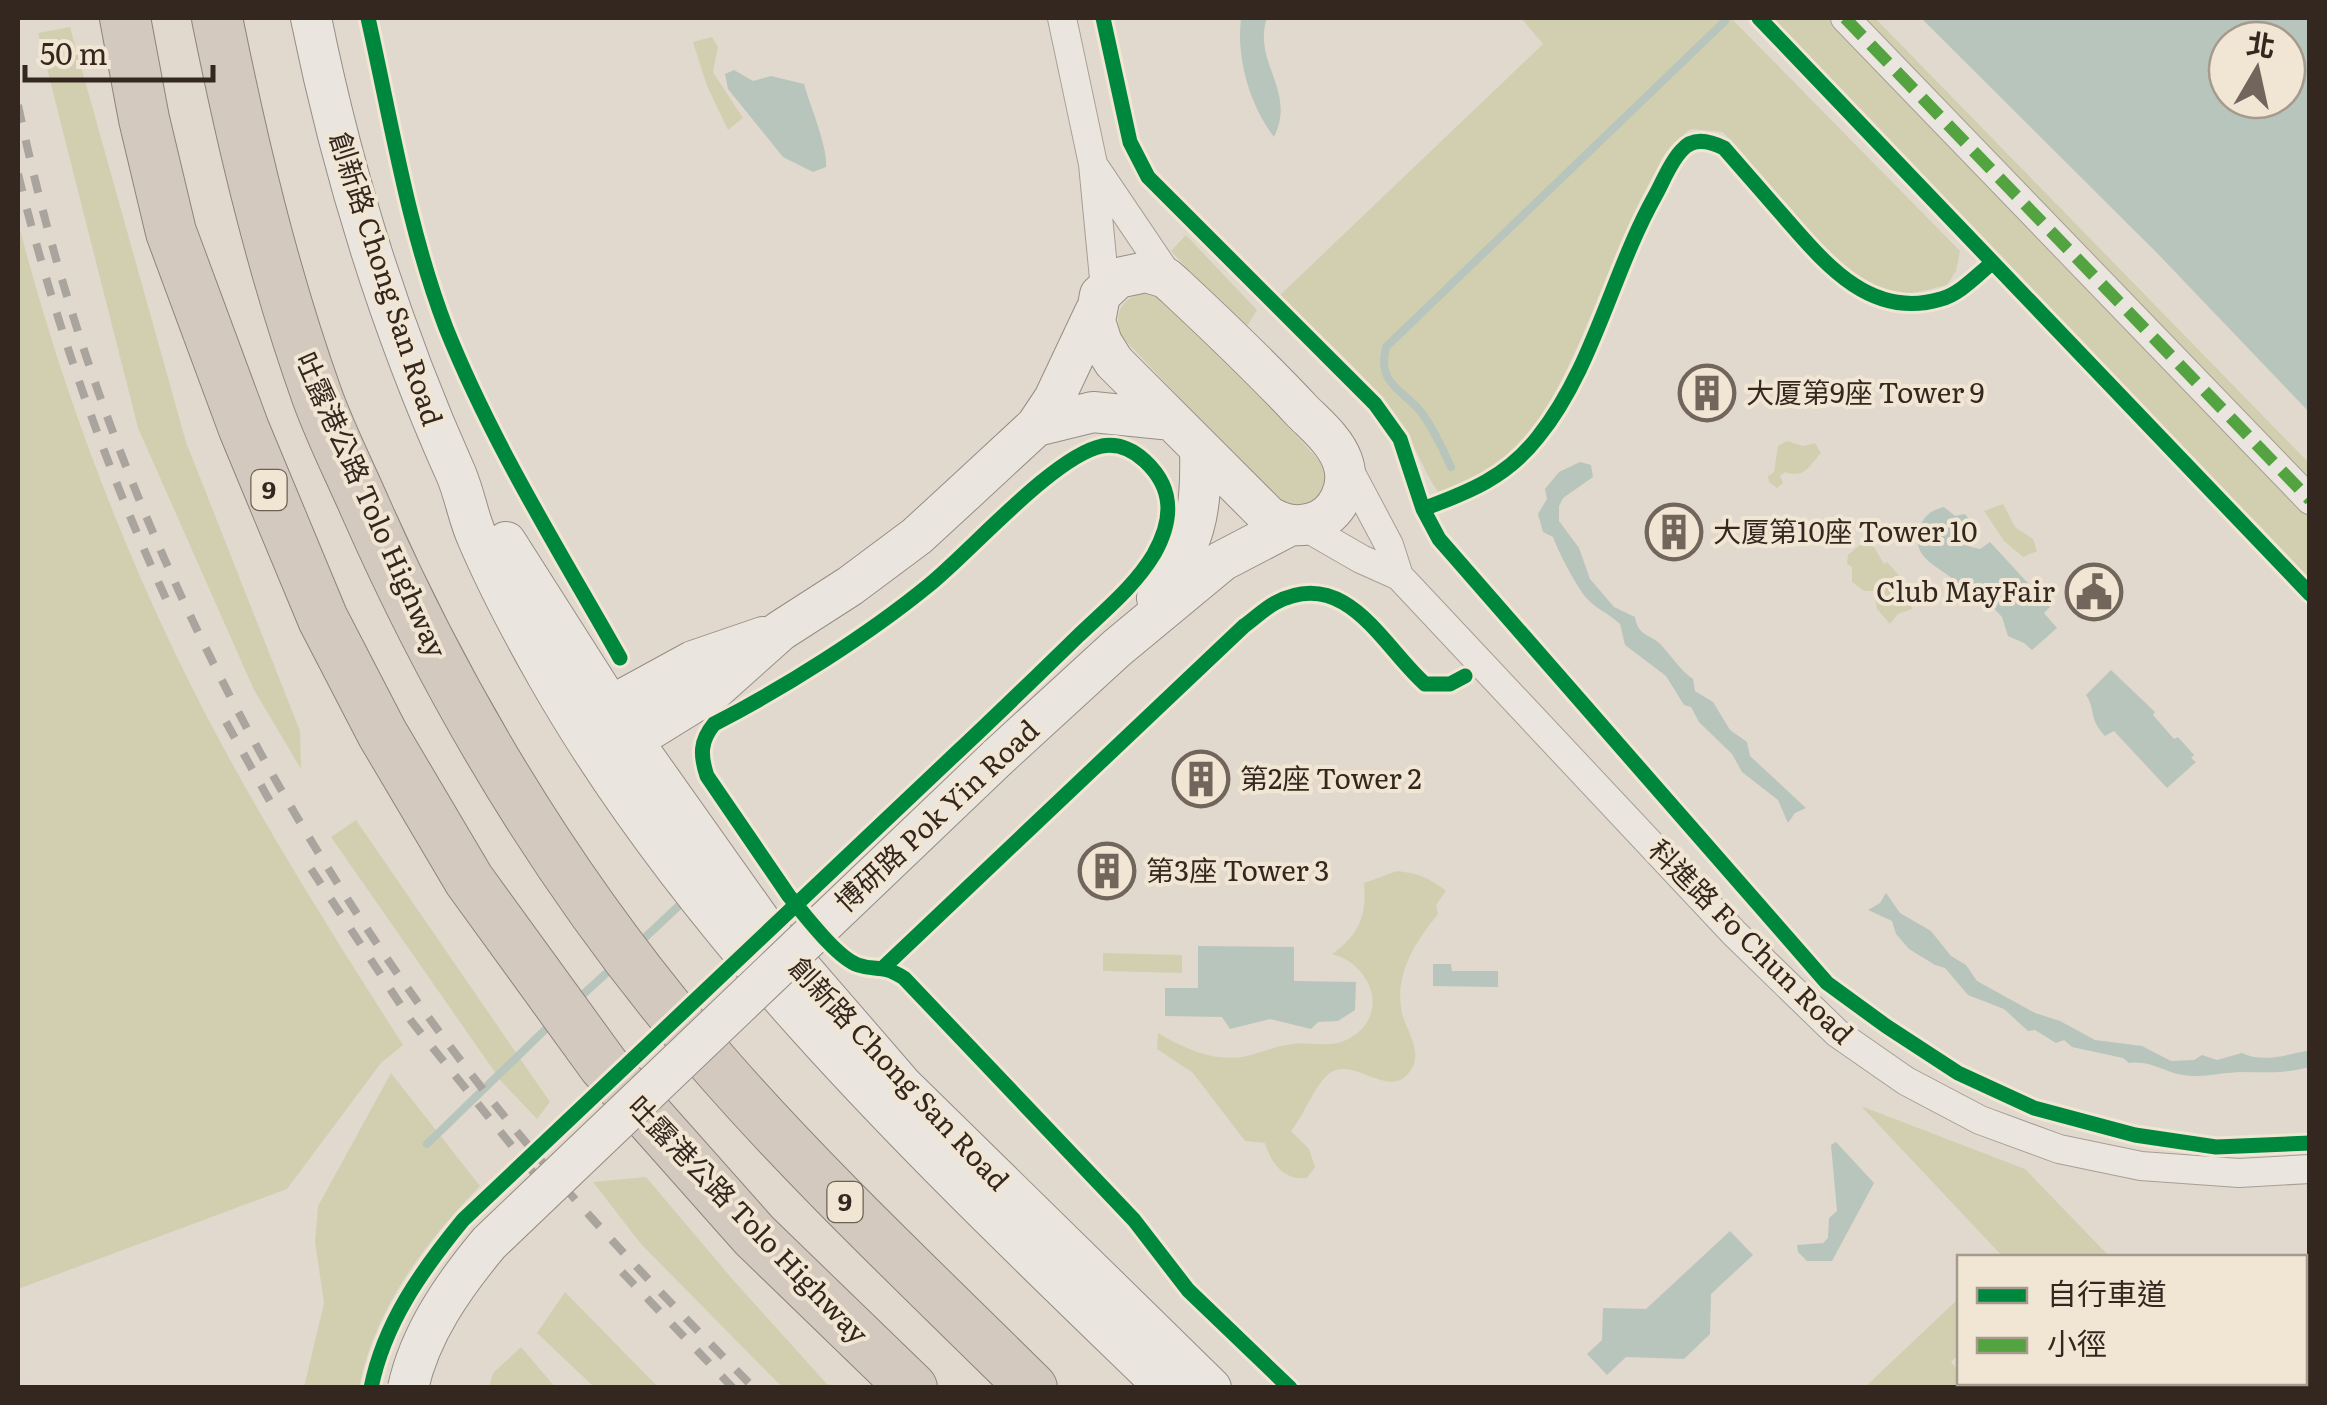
<svg xmlns="http://www.w3.org/2000/svg" width="2327" height="1405" viewBox="0 0 2327 1405" font-family="Literata,'Noto Sans TC',serif">
<style>
.green{fill:#d2cfb1}
.water{fill:#b8c5bc;fill-rule:evenodd}
.lines{fill:none;stroke-linecap:round;stroke-linejoin:round}
.stream{stroke:#b8c5bc;stroke-width:8}
.street-casing{stroke:#a69f96;stroke-width:30}
.secondary-casing{stroke:#968e86;stroke-width:42}
.highway-casing{stroke:#8c847d;stroke-width:52}
.street{stroke:#eae5de;stroke-width:28}
.secondary{stroke:#eae5de;stroke-width:40}
.highway{stroke:#d4c9be;stroke-width:50}
.rail{stroke:#a9a49e;stroke-width:8;stroke-dasharray:18 18;stroke-linecap:butt}
.secondary-bridge-casing{stroke:#968e86;stroke-width:42;stroke-linecap:butt}
.secondary-bridge{stroke:#eae5de;stroke-width:40}
.quiet{stroke:#53a341;stroke-width:12;stroke-dasharray:25 12;stroke-linecap:butt}
.cycleway-casing{stroke:#f1e6d4;stroke-width:21}
.cycleway{stroke:#00873e;stroke-width:15}
.labels{text-anchor:middle;stroke-width:8;stroke-linejoin:round;paint-order:stroke}
.shield{fill:#f1e6d4;stroke:#6d6055;stroke-width:2.5}
.shield-label{font-size:25px;font-weight:bold;fill:#34271f}
.street-label{font-size:28px;fill:#34271f;stroke:#f1e6d4}
.poi-label{font-size:28px;fill:#34271f;stroke:#f1e6d4;text-anchor:start}
</style>
<rect width="100%" height="100%" fill="#e1d9cd"/>
<path class="green" d="M1521,18h210l229,233 -4,20 -9,14c-21,5 -40,12 -61,8 -37,-7 -134,-128 -163,-161l-32,-3c-26,20 -37,46 -52,74 -40,77 -83,243 -164,278 -12,5 -25,7 -37,11 -14,-20 -21,-43 -34,-63 -33,-51 -82,-92 -125,-133l264,-252z
M1769,18h106l434,445v121l-240,-250 -48,-46 -1,-6 -31,-32 -6,-3 -3,-7 -168,-177 -3,3z
M70,27l116,415 114,289 1,38 -47,-79 -116,-262 -100,-395z
M712,37l6,10 -5,25 30,46 -15,12 -21,-44 -14,-44z
M18,222c39,150 92,296 159,435 65,135 146,262 226,388l-22,18 -94,126 -269,100z
M1186,235l71,75 -13,21 -73,-80z
M1149,291l21,11 152,161c9,25 -3,37 -26,45l-20,-8 -154,-163c-11,-26 2,-41 27,-46z
M1787,441l16,5 12,-3 6,10c-12,13 -16,26 -36,19l-5,4 3,7 -6,5 -8,-6 -1,-6 6,-4 4,-26z
M2003,504l12,23 18,12 4,12 -14,6 -19,-16 -20,-30z
M1861,544l13,3 10,17 3,-2c12,11 25,32 25,47l-14,5 -8,10 -13,-15 -3,-18h-10l-12,-9v-15l-5,-3 1,-9z
M356,820l194,282 -13,17 -36,-38 -170,-244z
M1397,871c21,2 33,7 49,20l-10,14 2,9c-23,29 -44,60 -36,99 4,17 19,35 11,53 -18,37 -52,-4 -77,4 -18,5 -31,45 -45,61l18,18 6,18 -8,11c-23,3 -36,-15 -42,-35l-20,-2 -52,-68 -36,-24 1,-16c27,16 58,30 89,23 16,-4 29,-10 46,-12 17,-2 37,4 53,-4 45,-21 28,-75 -14,-86 27,-19 35,-39 32,-71z
M1103,953l79,2v18l-79,-2z
M391,1073l89,113c-56,58 -104,120 -121,201h-55l20,-84 -9,-61 3,-36z
M1861,1106l164,63 85,88h-107z
M646,1177l88,104 93,103 13,3h-58l-141,-143 -48,-62z
M565,1292l93,95h-64l-57,-54z
M1959,1298v56l-8,8 8,9 1,11 11,1 4,4h-110z
M521,1347l34,40h-66l4,-14z"/>
<path class="water" d="M1241,18h26c-15,44 30,73 7,119 -24,-32 -38,-78 -33,-119z
M1921,18h388v394l-151,-158zM2227,40h60v60h-60z
M734,70l19,11 18,-5 33,8c6,22 24,63 22,83l-13,5 -30,-15 -55,-68 -3,-15z
M1580,462l11,3 2,12 -30,21 -4,8v15l20,27 11,31 24,28 21,10c3,21 18,17 28,30 10,11 17,23 30,32l2,12 18,11 17,28 17,12 3,14 56,52 -11,5 -7,10 -10,-23 -36,-28 -10,-18 -33,-32 -8,-15 -7,-2 -18,-29 -41,-31 -5,-21c-11,-11 -27,-16 -37,-30 -12,-18 -23,-39 -30,-57l-10,-5 -5,-18 9,-15 -2,-10 14,-17z
M1944,507l11,9 10,-2 8,10 -7,5 -2,9 7,9 9,2 10,-7 60,65 -6,6 13,15 -25,22 -8,-7 -16,-7 -6,-19 -28,-30 -4,-1 -7,4c-14,-23 -56,-27 -43,-63 4,-12 12,-17 24,-20z
M2111,670l44,42 -2,3 21,24 4,-2 16,18 -3,3 5,4 -29,26 -53,-57 -9,5c-18,-20 -8,-24 -19,-41z
M1886,893l14,20 31,18 20,25 15,9 11,16 58,32 25,8 35,19 47,6 29,15 23,-1 8,-5 15,5 25,-7c20,10 44,2 64,-2h3v16c-24,7 -46,5 -70,5 -20,1 -37,6 -56,3 -20,-3 -32,-15 -54,-12l-6,-5 -51,-11 -8,-7 -8,3 -21,-13 -7,1 -24,-22 -36,-14 -23,-27 -10,-3 -26,-16 -13,-15 -4,-13 -24,-11 12,-7z
M1198,946l96,1v34l62,1 -1,28 -17,11 -20,1 -7,7 -41,-10 -40,10 -8,-12 -57,-1v-28h33z
M1433,964h18l1,7h46v16l-65,-1z
M1836,1142l38,41 -42,78h-25l-9,-9 -1,-7 26,-2 5,-5 1,-20 8,-7 -6,-66z
M1730,1231l23,24 -42,39 -1,40 -26,25 -58,-2 -19,18 -20,-21 15,-14 1,-32 43,1z"/>
<g class="lines">
<path class="stream" d="M1451,467c-9,-19 -17,-38 -30,-55 -20,-24 -44,-28 -35,-65l339,-326
M637,945l48,-45
M578,999l34,-31
M427,1144l126,-122"/>
<g class="street-casing">
<path id="street" d="M1062,18l31,146 12,125
M1845,18l465,482
M1096,169l77,114
M1345,462l44,83 10,31
M1302,525l59,34 38,17 335,357 103,100 69,48 74,39 79,29 82,17 98,7 71,-4"/>
</g>
<g class="secondary-casing">
<path id="secondary" d="M311,18c32,157 79,309 145,456 9,21 12,43 21,63 20,47 46,96 71,140 154,270 397,496 618,711
M1146,272l20,6 9,8c44,41 87,82 128,126 14,14 32,29 39,48 10,25 -4,56 -30,63 -17,5 -30,1 -44,-7l-154,-154 -12,-19 -7,-22 5,-26 18,-17z
M1036,426l57,-14 79,8
M506,542l126,198 129,182 142,164 308,302
M1157,598c38,-57 45,-80 43,-149
M585,720l108,-59 70,-24
M612,753l102,-63 66,-59 70,-45 67,-50 50,-46 69,-64 18,-27 41,-87
M997,758l120,-110 105,-87 69,-36"/>
</g>
<g class="highway-casing">
<path id="highway" d="M125,18l19,101 27,113 73,197 79,190 59,114 87,147 135,186 150,169 158,153
M217,18c26,128 56,255 100,378 14,39 33,76 49,113 89,202 205,391 351,558 98,112 208,215 315,321"/>
</g>
<use href="#street" class="street"/>
<use href="#secondary" class="secondary"/>
<use href="#highway" class="highway"/>
<path class="rail" d="M18,105c74,353 234,685 453,969 86,112 184,214 283,314
M18,174c36,146 86,290 149,427
M226,722l51,92
M311,869l101,153 133,165
M622,1272l111,116"/>
<g class="secondary-bridge-casing">
<path id="secondary-bridge" d="M408,1388c12,-55 46,-103 81,-145l508,-485"/>
</g>
<use href="#secondary-bridge" class="secondary-bridge"/>
<path class="quiet" d="M1845,18l465,482"/>
<g class="cycleway-casing">
<path id="cycleway" d="M368,18c23,102 40,211 78,310 46,115 113,222 174,330
M1103,18l27,124 18,35 227,227 25,35 23,70 16,30 388,444 59,43 72,47 76,35 101,27 81,12 94,-4
M1759,18l551,576
M1423,509c46,-17 84,-32 115,-72 55,-68 74,-164 117,-241 8,-14 15,-34 27,-46 11,-13 28,-9 42,-2 20,23 41,47 62,71 40,46 86,101 155,80 19,-5 36,-24 51,-36
M885,966l359,-340c10,-7 20,-17 31,-23 71,-38 108,44 150,81h25l15,-8
M371,1388c13,-65 51,-118 92,-168 163,-154 326,-308 488,-462 43,-40 85,-81 127,-122 26,-25 57,-50 76,-82 19,-34 21,-65 -9,-93 -12,-11 -26,-18 -43,-15 -48,10 -131,105 -173,139 -61,50 -145,103 -215,139 -14,17 -14,31 -7,52l82,120c15,18 48,62 69,69 21,7 22,-2 46,13l230,242 54,70 102,98"/>
</g>
<use href="#cycleway" class="cycleway"/>
</g>
<defs>
<g id="building-ring" transform="scale(2.875)"><circle r="9.5" fill="#f1e6d4" stroke="#71655c" stroke-width="1.5"/><path d="M-4-6H4V6H1V3H-1V6H-4ZM-2.5-4.3h1.7v1.8h-1.7ZM.8-4.3h1.7v1.8H.8ZM-2.5-1h1.7V.8h-1.7ZM.8-1h1.7V.8H.8Z" fill="#71655c"/></g>
<g id="civic-ring" transform="scale(2.875)"><circle r="9.5" fill="#f1e6d4" stroke="#71655c" stroke-width="1.5"/><path d="M-.6-6.5H3V-4.5H.6V-3L4-1V1h2V6H-6V1h2V-1L-.6-3ZM-1.2 2.5V6h2.4V2.5Z" fill="#71655c"/></g>
</defs>
<g fill-rule="evenodd">
<use href="#building-ring" x="1707" y="393"/>
<use href="#building-ring" x="1674" y="532"/>
<use href="#civic-ring" x="2094" y="592"/>
<use href="#building-ring" x="1201" y="779"/>
<use href="#building-ring" x="1107" y="871"/>
</g>
<g class="labels">
<g class="shield">
<rect x="251.5" y="470" width="35" height="40" rx="8"/>
<rect x="827.5" y="1182" width="35" height="40" rx="8"/>
</g>
<g class="shield-label">
<text x="269" y="499">9</text>
<text x="845" y="1211">9</text>
</g>
<g class="street-label">
<text transform="translate(386 279) rotate(72)" y="10">創新路 Chong San Road</text>
<text transform="translate(371 505) rotate(66)" y="10">吐露港公路 Tolo Highway</text>
<text transform="translate(937 816) rotate(-43)" y="10">博研路 Pok Yin Road</text>
<text transform="translate(1751 942) rotate(45)" y="10">科進路 Fo Chun Road</text>
<text transform="translate(899 1074) rotate(47)" y="10">創新路 Chong San Road</text>
<text transform="translate(748 1220) rotate(46)" y="10">吐露港公路 Tolo Highway</text>
</g>
<g class="poi-label">
<text x="1746" y="403">大厦第9座 Tower 9</text>
<text x="1713" y="542">大厦第10座 Tower 10</text>
<text x="2055" y="602" text-anchor="end">Club MayFair</text>
<text x="1240" y="789">第2座 Tower 2</text>
<text x="1146" y="881">第3座 Tower 3</text>
</g>
</g>
<rect width="2327" height="1405" fill="none" stroke="#34271f" stroke-width="40"/>
<rect x="1957" y="1255" width="350" height="130" fill="#f1e6d4" stroke="#a59a8c" stroke-width="2.5"/>
<rect x="1977" y="1288" width="50" height="15" fill="#00873e" stroke="#a59a8c" stroke-width="2.5"/>
<text x="2047" y="1305" font-size="30" fill="#34271f">自行車道</text>
<rect x="1977" y="1338" width="50" height="15" fill="#53a341" stroke="#a59a8c" stroke-width="2.5"/>
<text x="2047" y="1355" font-size="30" fill="#34271f">小徑</text>
<g transform="translate(2257 70) rotate(9)"><circle r="48" fill="#f1e6d4" stroke="#a59a8c" stroke-width="2.5"/>
<path d="M0-8L18 38L0 25L-18 38Z" fill="#71655c"/>
<text y="-15" font-size="28" font-weight="bold" text-anchor="middle" fill="#34271f">北</text>
</g>
<path d="M25 65v15h188v-15" fill="none" stroke="#34271f" stroke-width="5"/>
<text x="40" y="65" font-size="30" fill="#34271f" stroke="#f1e6d4" stroke-width="8" paint-order="stroke">50 m</text>
</svg>
